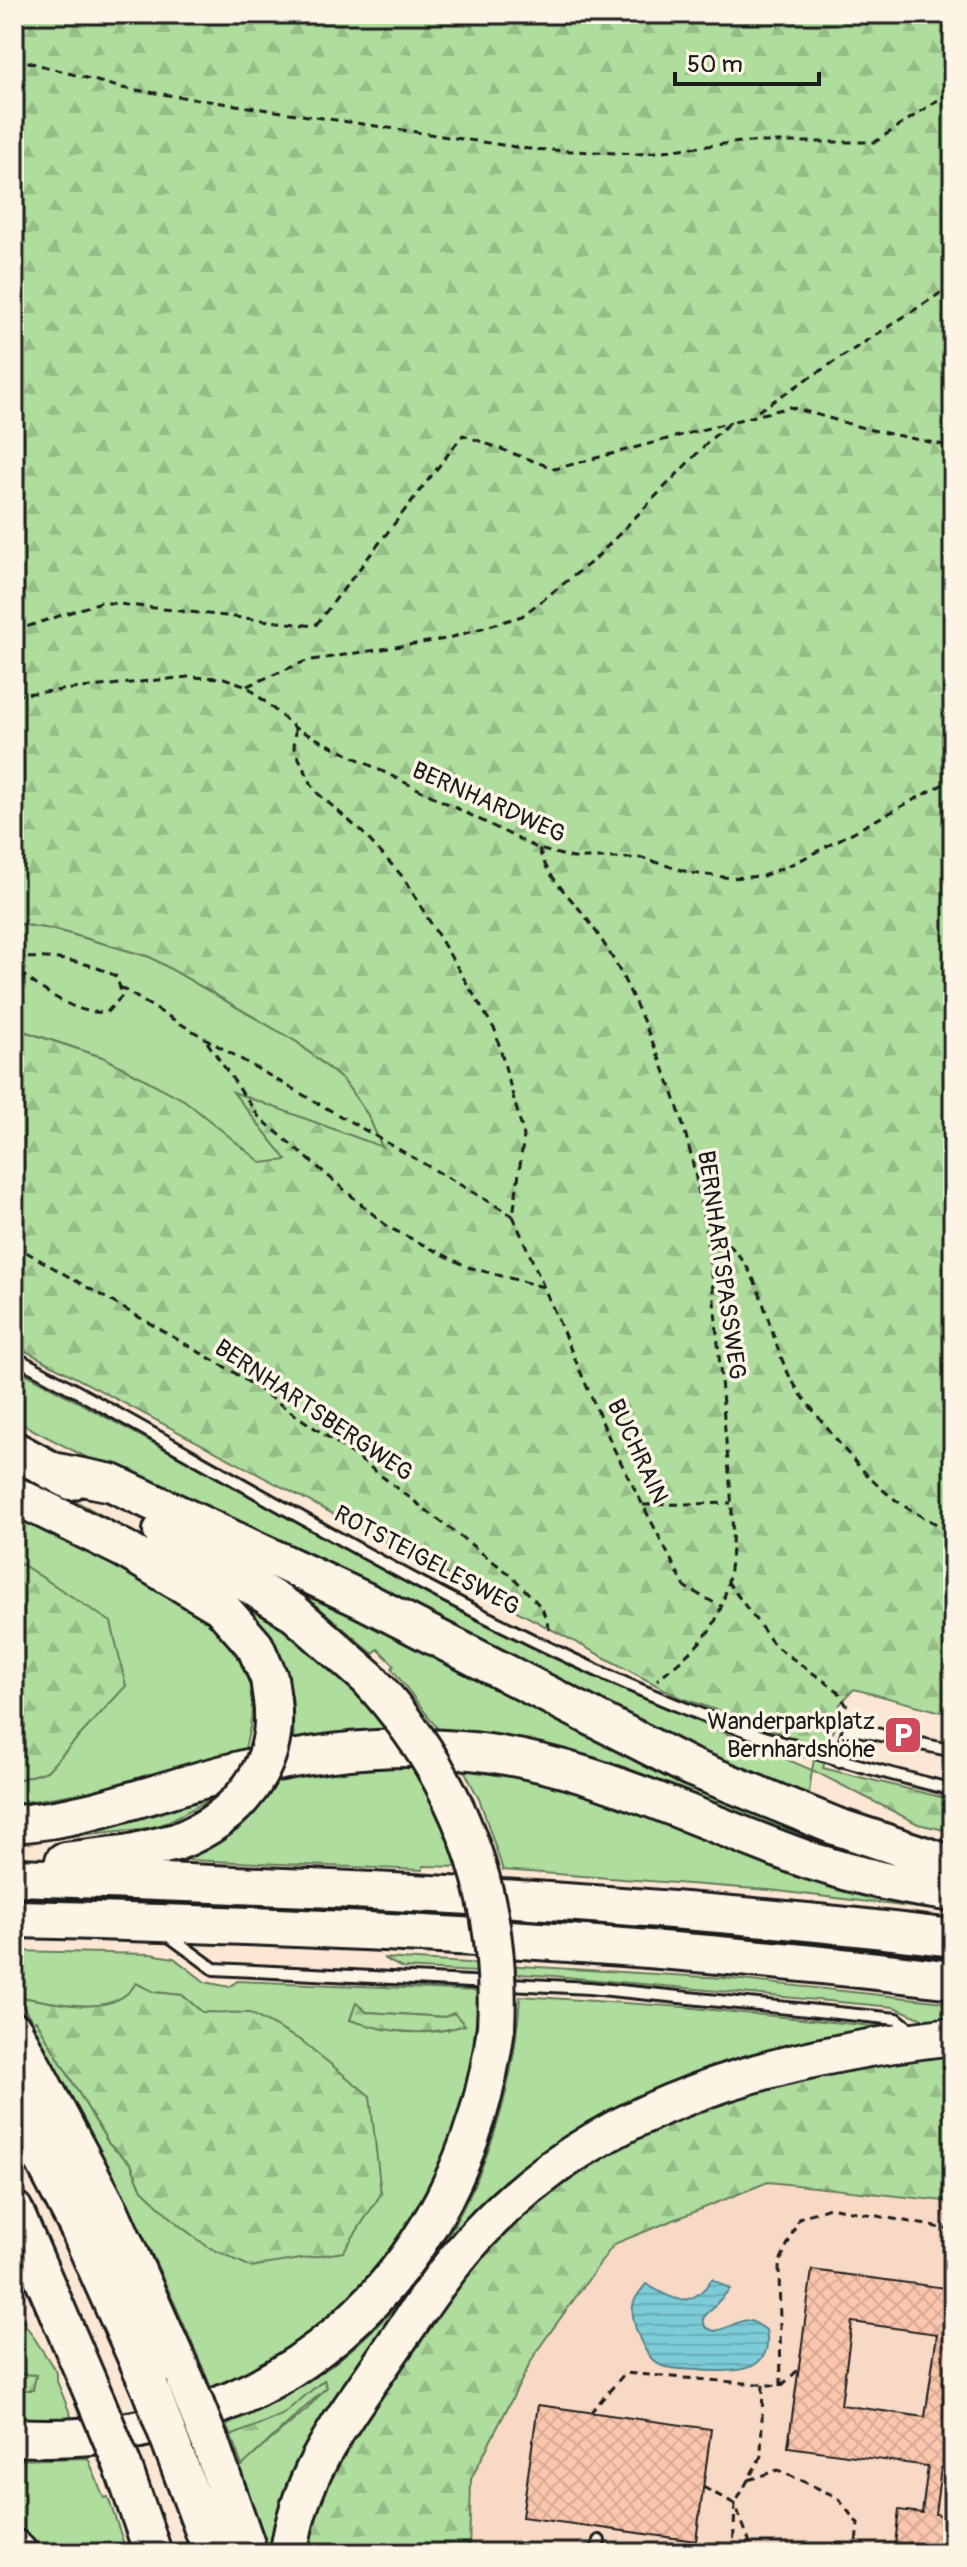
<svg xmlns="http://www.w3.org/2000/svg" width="967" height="2567" viewBox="0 0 967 2567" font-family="Pangolin,sans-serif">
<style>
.built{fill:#f8d9c5;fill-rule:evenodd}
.grass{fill:#aedd9d;stroke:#657c5c;stroke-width:2;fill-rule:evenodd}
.forest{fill:url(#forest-firs);stroke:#657c5c;stroke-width:2}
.water{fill:url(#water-rules);stroke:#56858c;stroke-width:2}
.building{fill:url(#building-cross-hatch);stroke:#1c1c1c;stroke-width:2;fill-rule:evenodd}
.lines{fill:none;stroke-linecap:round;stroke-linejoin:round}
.service-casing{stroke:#1c1c1c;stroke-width:16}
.motorway-casing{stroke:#1c1c1c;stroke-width:42}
.path{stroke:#1c1c1c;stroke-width:3;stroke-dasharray:8 6;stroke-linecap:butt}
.service{stroke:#fcf5e5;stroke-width:10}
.motorway{stroke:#fcf5e5;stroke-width:36}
.motorway-bridge-casing{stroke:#1c1c1c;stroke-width:42;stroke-linecap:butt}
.motorway-bridge{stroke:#fcf5e5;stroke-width:36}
.labels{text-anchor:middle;stroke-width:7;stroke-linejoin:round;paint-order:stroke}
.street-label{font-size:24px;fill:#1c1c1c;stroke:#fcf5e5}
.poi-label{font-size:24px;fill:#1c1c1c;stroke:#fcf5e5;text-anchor:end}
</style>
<defs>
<pattern id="forest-firs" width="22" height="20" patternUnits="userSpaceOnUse" patternTransform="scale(2)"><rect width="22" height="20" fill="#aedd9d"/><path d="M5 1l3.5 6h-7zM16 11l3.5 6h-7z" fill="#95bd87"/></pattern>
<pattern id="water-rules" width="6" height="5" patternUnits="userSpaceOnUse" patternTransform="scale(2)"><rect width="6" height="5" fill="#7ccbd7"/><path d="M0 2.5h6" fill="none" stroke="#6baeb8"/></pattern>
<pattern id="building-cross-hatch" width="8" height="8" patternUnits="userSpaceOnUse" patternTransform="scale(2)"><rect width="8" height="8" fill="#fbc6ad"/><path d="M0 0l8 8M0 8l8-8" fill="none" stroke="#d7aa94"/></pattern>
</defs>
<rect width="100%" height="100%" fill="#fce7d4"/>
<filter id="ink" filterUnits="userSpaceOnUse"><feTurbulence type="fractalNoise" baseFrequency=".0125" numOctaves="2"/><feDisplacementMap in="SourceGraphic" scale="16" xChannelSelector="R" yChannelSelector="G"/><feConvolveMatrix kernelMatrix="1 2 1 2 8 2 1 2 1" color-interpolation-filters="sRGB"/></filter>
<g filter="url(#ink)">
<path class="built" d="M768,2182l185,20v351h-484l2,-74 65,-127 78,-108zM713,2279l5,25 -15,14 2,9 9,4 11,-2 17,-11 2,53 -81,-4 11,-67h13l17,-9z"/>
<path class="grass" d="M14,923l43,7 93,27 147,85 47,39 24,34 15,33 -149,-55 54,68 -26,2 -157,-105 -91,-30z
M14,1367l444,242 154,76 200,85 -4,31 -29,-10 -641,-307 -124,-64z
M14,1468l175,94 59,38 92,70 55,66 -101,10 -2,-50 -6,1 -10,-37 -262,-180z
M14,1513c35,17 71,37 102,54 52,28 118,56 134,120 6,21 -1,49 -8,71l-158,48 -11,-12 -47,8 -6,15 -6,1v-37l33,-10 -24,-206 -9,-2z
M264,1569l679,303 -81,-9 -418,-126 -52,-68 2,-4 -16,-16 -5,5 -58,-50z
M410,1757l20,33 31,77 -38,-1v4l-257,-11 110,-81z
M459,1760l67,9 427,135v8l-184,-22 -266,-20 -23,-69z
M210,1786l4,10 -3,3 -53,28 -144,15v-5z
M14,1951l136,3 24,4 31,24 25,5 7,-6 242,10 -10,102 -31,83 -39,67 -61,76 -124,76c-51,-124 -114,-253 -186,-369l8,-6 73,124 22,20 11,26 15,13 224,-9 -6,-38 -73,-115 -25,-12 -75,-17 -20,-17 -28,-3 -17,-8c-24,36 -84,18 -121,12zM356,2004l11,8 78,5 9,-4 -6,17 -98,-10z
M383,1958l340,20 230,25v24l-9,1 -50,-21 -340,-31 -152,-8z
M520,1996l164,11 208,21 -82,21 -532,504h-8l-31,-86 67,-57 20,-22 -2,-7 -42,35 -51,20 -5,-10c38,-20 77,-38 111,-65 114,-89 175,-225 183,-365z
M14,2307l43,66v8l18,45h-61v-36h18l4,-15 -22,-1z
M88,2458l16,40 4,-1 19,56h-86l-27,-27v-66z"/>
<path class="forest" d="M14,14h939v1701l-99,-26 -14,15 -17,64 130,32v32l-35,-8 -106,-54 5,-24 -138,-49 -665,-352v-317l91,30 79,42 78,63 25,-3 -54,-68 149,55 -14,-32 -24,-34 -47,-39 -147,-85 -93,-27 -43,-7z
M14,1563l9,2 88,57 15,64 -79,85 -33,10z
M136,1983l18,9 28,3 20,17 48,1 52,28 68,55 11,98 -38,58 -92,15 -43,-20 -28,-21 -38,-36 -11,-26 -22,-20 -73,-124 -3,2 -17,-26c37,6 98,24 120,-13z
M356,2003l11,9 78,5 9,-4 11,12c-38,12 -78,8 -115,-5z
M953,2045v157l-185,-20 -154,62 -78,108 -65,127 -2,74h-169l11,-52 136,-214 73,-81 159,-99z
M14,2374l22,1 -3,15h-19z
M324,2380l3,7 -85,79 -11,-30 51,-21z"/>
<path class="water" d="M712,2279l18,10 -27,29 2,9 9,4c26,-4 26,-21 52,-1 9,46 -37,42 -69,40 -12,-1 -27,0 -37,-5 -15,-7 -30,-43 -27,-60 1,-7 8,-15 13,-21 28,16 44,27 66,-5z"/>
<path class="building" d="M812,2270l141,19v181l-12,-2 -6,46 18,3v36h-59l5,-43 23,3 6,-47 -140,-19zM852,2322l85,12 -12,83 -84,-12z
M538,2405l173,24 -15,112 -174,-24z"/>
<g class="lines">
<g class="service-casing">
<path id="service" d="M14,1357c208,112 411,240 629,334 100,44 204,72 310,99
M839,1761l10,-33 104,23
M165,1933l49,36 376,19 307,31 15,12
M597,2553l2,-12"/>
</g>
<g class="motorway-casing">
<path id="motorway" d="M14,1450l57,31
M52,1471l60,12 251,117 327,167 145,59 118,39
M14,1495l110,54 96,57 35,40 14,32 3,22
M162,1531l130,80 76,67
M14,1824c72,-5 137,-31 206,-49 79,-21 158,-32 240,-25 126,10 234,70 351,111 46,15 94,26 142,32
M64,1861l67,-8 45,-11
M14,1877c314,10 627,23 939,61
M14,1919c314,7 628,22 939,61
M14,2031l97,182 75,168
M14,2104l63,121 73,163
M14,2210l82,191
M14,2437c256,16 451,-159 482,-410
M210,2442l39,111
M174,2451l38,102
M122,2464l31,89
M14,2548l5,5
M289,2553c9,-76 53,-132 95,-193 30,-43 58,-87 94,-126 123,-133 301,-178 475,-198"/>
</g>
<path class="path" d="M14,58l108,30 407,61 109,5 103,-12h134l78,-52
M758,411l195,-126
M14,631l87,-29 214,24 148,-191 92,34 176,-47
M247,686l59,-25 140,-22 76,-23 72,-56 117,-121 20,-17 59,-15 77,22 86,18
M14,695l174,-18 36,1 23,8 48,42 244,121 34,9h69l49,15 40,5 32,-2 36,-15 154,-82
M295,728l-1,20 21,43 47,41 41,45 92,153 29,106 -11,80 100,231 72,140 37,20
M539,849c8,30 34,49 51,74 19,26 34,55 47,84 14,31 28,63 39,95 34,104 40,219 49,328 5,58 16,124 -5,180 -11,31 -39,49 -63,70
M14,959c32,-4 74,1 103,18l5,19 -15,16c-33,4 -68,-25 -93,-44
M120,987c129,80 263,151 393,229
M207,1042l52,75 129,110 80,40 79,21
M704,1230c59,23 59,93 84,143 8,17 23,34 35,50 43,54 65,81 130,108
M14,1245l218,126 126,87 154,118 30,32 8,23
M643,1505l88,-2
M727,1581l48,65 63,45 13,22
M14,1995l6,11
M781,2386l-2,-122 20,-46 30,-11 124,23
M590,2413l35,-40 156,13 17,-16
M748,2480l30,-10 59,27 21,27 -3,29
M703,2487l32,17 26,-48 2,-72
M733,2553l2,-49 19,49"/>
<use href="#service" class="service"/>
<use href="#motorway" class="motorway"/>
<g class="motorway-bridge-casing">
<path id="motorway-bridge" d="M368,1678c90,98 135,216 128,349
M176,1842c60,-23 105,-74 96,-142
M186,2381l24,61
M150,2388l24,63
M96,2401l26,63"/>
</g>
<use href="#motorway-bridge" class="motorway-bridge"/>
</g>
</g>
<defs>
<g id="parking-square" transform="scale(2)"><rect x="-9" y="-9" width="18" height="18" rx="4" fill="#d1495b" stroke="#fcf5e5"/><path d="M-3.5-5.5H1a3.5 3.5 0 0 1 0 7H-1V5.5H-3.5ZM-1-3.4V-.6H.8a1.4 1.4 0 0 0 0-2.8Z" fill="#fff"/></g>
</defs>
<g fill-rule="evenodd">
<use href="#parking-square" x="903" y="1735"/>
</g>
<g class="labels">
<g class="street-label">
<text transform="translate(489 802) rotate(24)" y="8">BERNHARDWEG</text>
<text transform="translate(722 1265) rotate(82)" y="8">BERNHARTSPASSWEG</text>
<text transform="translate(314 1410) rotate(34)" y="8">BERNHARTSBERGWEG</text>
<text transform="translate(638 1451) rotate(65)" y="8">BUCHRAIN</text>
<text transform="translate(427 1560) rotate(28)" y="8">ROTSTEIGELESWEG</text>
</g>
<g class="poi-label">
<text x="875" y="1729">Wanderparkplatz<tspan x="875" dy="28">Bernhardshöhe</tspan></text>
</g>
</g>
<rect width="967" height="2567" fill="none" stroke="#fcf5e5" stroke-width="48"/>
<rect x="24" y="24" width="919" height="2519" fill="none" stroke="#1c1c1c" stroke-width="3" filter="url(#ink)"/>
<path d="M675 72v12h144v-12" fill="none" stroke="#1c1c1c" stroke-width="4"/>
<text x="687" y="72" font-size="24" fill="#1c1c1c" stroke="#fcf5e5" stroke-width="6" paint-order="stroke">50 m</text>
</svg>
